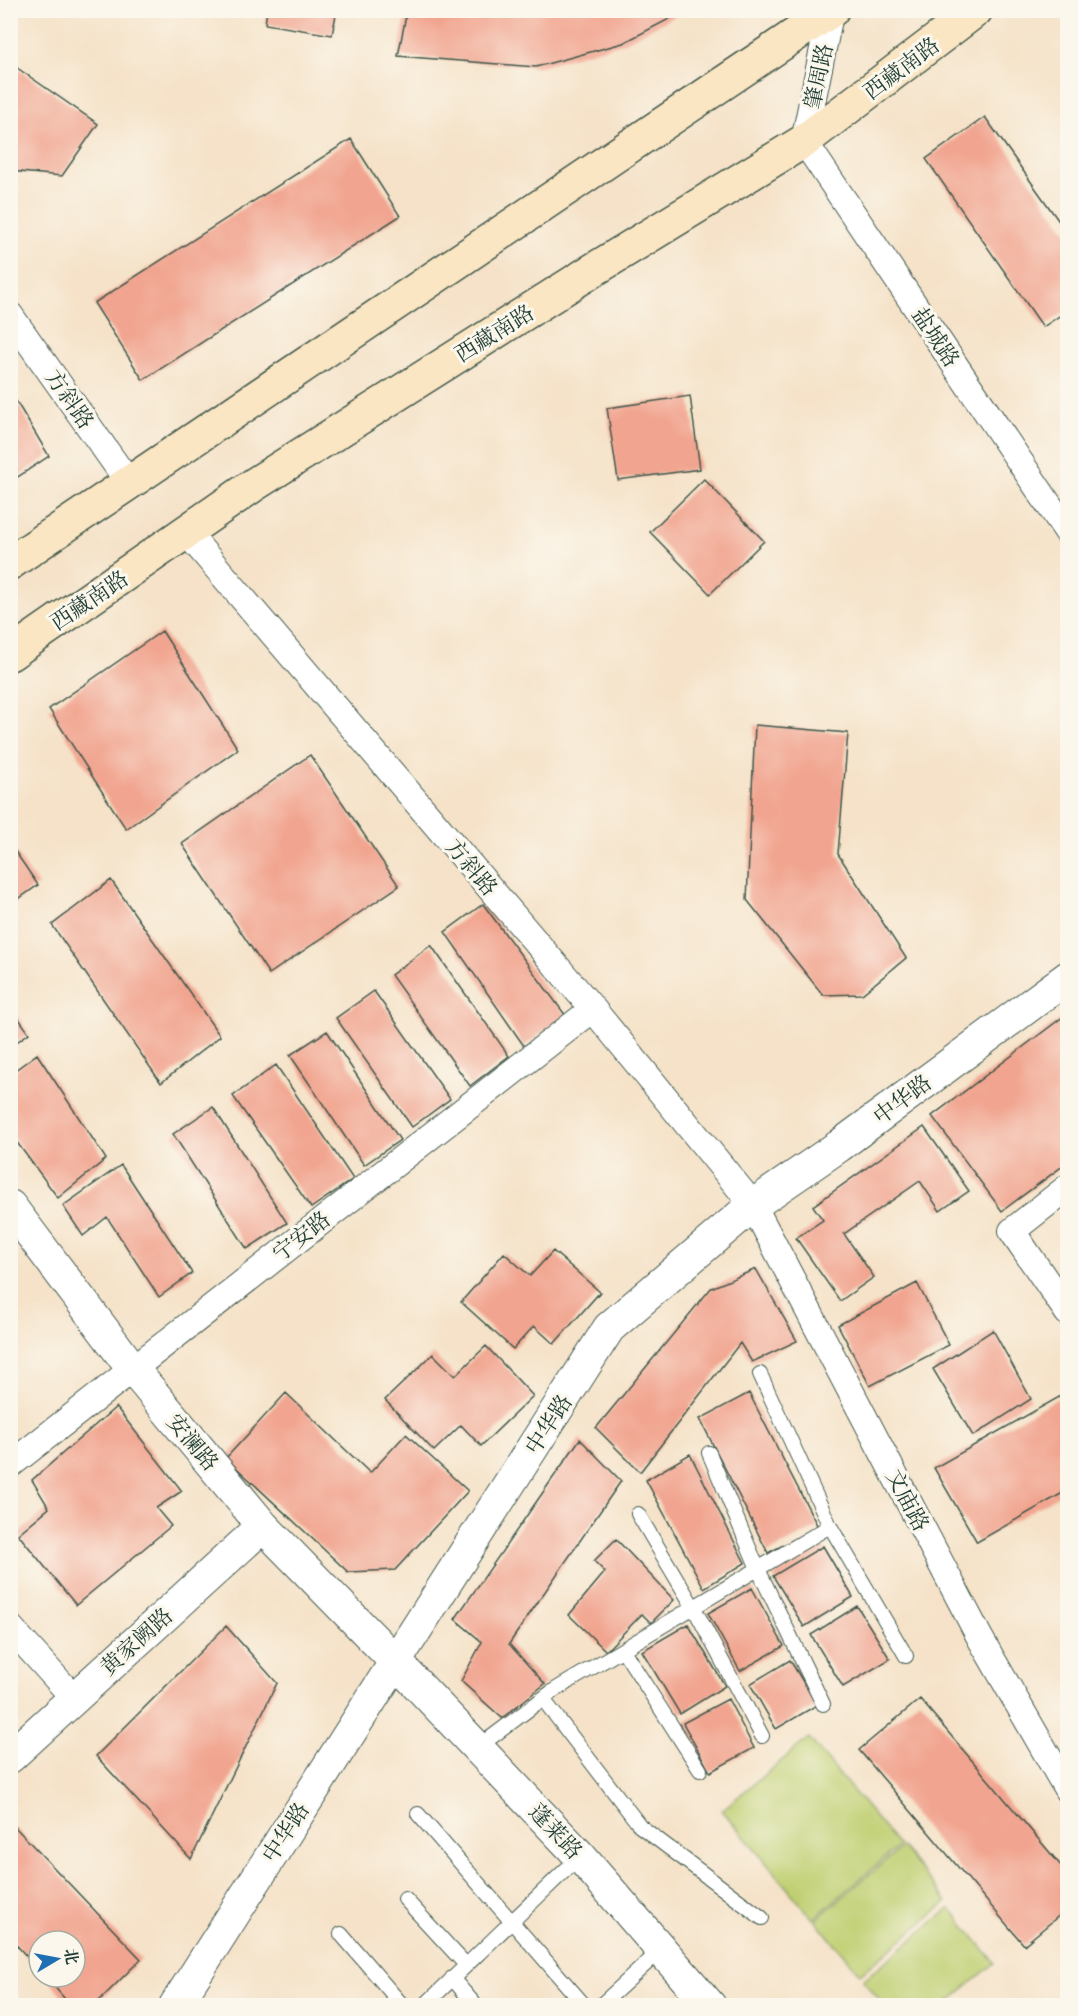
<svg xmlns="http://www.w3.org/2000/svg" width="1078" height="2016" viewBox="0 0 1078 2016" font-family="Alegreya,'Noto Serif SC',serif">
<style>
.green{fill:#bfcf71;stroke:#6f8652;stroke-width:1.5}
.building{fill:#f1a590}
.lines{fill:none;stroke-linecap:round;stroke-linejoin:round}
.service-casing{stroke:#3f564a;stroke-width:16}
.minor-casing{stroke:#3f564a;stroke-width:28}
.tertiary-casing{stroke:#3f564a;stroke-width:34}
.secondary-casing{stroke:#3f564a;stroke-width:36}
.service{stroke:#fff;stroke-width:14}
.minor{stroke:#fff;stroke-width:26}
.tertiary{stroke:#fff;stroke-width:32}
.secondary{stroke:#fbe6c3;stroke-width:33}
.labels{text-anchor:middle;stroke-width:6;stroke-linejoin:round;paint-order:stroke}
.street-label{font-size:22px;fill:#1f3d34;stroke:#fbf7ec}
</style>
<rect width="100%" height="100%" fill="#fbf7ec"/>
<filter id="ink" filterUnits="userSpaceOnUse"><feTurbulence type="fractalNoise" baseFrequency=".0167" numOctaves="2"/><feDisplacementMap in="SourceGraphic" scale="12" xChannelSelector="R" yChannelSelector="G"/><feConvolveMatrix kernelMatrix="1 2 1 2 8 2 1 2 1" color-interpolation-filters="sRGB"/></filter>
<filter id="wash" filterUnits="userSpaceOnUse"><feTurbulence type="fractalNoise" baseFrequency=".008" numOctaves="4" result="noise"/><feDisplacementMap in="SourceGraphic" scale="24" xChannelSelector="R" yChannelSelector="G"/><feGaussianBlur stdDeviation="1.35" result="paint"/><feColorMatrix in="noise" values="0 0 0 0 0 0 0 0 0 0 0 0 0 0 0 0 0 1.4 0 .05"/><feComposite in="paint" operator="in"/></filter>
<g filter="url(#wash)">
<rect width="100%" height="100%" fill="#f5e2c8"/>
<path class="green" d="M809,1738l90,108 -86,73 -91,-109z
M902,1847l45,55 -87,72 -45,-54z
M950,1908l45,55 -51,42h-60l-21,-25z"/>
<g id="blocks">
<path class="building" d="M267,10h70l-5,25 -67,-11z
M407,10h274l-4,5 -54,28 -87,24 -138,-11z
M10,63l88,61 -36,52 -52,-5z
M985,117l83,117v76l-25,17 -117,-168z
M351,139l49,77 -257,164 -49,-77z
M10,391l39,65 -39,26z
M690,396l10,73 -82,11 -11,-72z
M704,479l60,62 -54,53 -60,-62z
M162,631l76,118 -112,80 -77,-120z
M755,725l93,8 -10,121 68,104 -44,36 -39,1 -76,-95z
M310,755l89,131 -130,88 -87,-130z
M10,844l28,41 -28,20z
M111,880l109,156 -59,47 -109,-158z
M483,904l83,112 -42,30 -79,-114z
M431,945l78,111 -39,30 -79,-111z
M374,991l76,108 -38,28 -76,-109z
M10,1006l19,27 -19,14z
M1068,1013v149l-66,49 -70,-95z
M327,1031l73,109 -36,25 -74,-110z
M37,1054l69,105 -48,39 -48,-65v-59z
M276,1065l77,114 -42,29 -78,-112z
M213,1107l74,116 -40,26 -74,-115z
M924,1127l45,64 -29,20 -20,-30 -76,53 30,43 -34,24 -44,-63 27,-18 -10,-14z
M121,1165l71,108 -33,24 -52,-80 -24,19 -20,-30z
M553,1251l47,41 -46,52 -20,-18 -21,23 -52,-47 43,-49 26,23z
M756,1269l41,72 -45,21 -12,-19 -100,129 -44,-44 115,-140z
M917,1283l32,62 -79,41 -32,-61z
M993,1330l38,69 -58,37 -40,-67z
M486,1346l47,50 -52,50 -20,-21 -27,26 -49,-51 48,-46 22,22z
M1068,1392v98l-91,52 -43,-74z
M286,1393l84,80 36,-39 62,57 -73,79 -47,2 -122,-114z
M749,1393l69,134 -50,26 -68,-134z
M116,1407l66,84 -26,17 15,18 -95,79 -58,-71 31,-26 -17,-28z
M580,1439l41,42 -112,163 36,40 -43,34 -41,-37 21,-39 -27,-23z
M690,1454l55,109 -41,25 -58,-108z
M616,1539l58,61 -23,23 -9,-9 -36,37 -37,-36 36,-43 -11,-11z
M823,1546l30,51 -49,30 -31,-51z
M752,1588l32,58 -44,25 -32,-58z
M857,1606l33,53 -47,28 -32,-52z
M688,1624l37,62 -45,28 -38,-63z
M226,1626l51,57 -86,176 -95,-103z
M790,1660l27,45 -41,24 -26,-45z
M728,1699l26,49 -44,24 -27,-49z
M920,1699l148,175v34l-44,37 -165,-195z
M15,1827l126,132 -47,47h-23l-25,-29h29v-36h-36v29l-29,-32v-107z"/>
</g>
</g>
<g filter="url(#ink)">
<use href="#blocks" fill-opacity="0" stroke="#3f564a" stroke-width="1.5"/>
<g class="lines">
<g class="service-casing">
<path id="service" d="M760,1374l70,152 76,130
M709,1453l49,116 65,135
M638,1514l56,94 68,128
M623,1650l77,120
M543,1699l97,127 122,92
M477,1748l76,-57 277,-165
M418,1814l167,192
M405,1899l61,66
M341,1934l62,72
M452,1978l24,28
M424,2006l156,-150
M600,2006l61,-56"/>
</g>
<g class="minor-casing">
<path id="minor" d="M831,10l-27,131 264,392
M10,315l119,168
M187,533l406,476 160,196 227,433 88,153
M1068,1187l-56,44 56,82
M10,1465l583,-456
M10,1627l64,71"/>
</g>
<g class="tertiary-casing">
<path id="tertiary" d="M10,1206l122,162 131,158 133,136 184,194 130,150
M10,1757l253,-231
M175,2006l434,-678 144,-123 86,-59 229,-169"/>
</g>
<g class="secondary-casing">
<path id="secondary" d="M10,563l822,-553
M10,654l245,-170 335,-212 214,-131 172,-131"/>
</g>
<use href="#service" class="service"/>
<use href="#minor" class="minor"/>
<use href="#tertiary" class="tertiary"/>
<use href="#secondary" class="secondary"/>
</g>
</g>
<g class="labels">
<g class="street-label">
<text transform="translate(901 68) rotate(-37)" y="8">西藏南路</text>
<text transform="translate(818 76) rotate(-78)" y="8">肇周路</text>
<text transform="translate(494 333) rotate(-32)" y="8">西藏南路</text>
<text transform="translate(936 337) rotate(56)" y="8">盐城路</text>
<text transform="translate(70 399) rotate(55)" y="8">方斜路</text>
<text transform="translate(89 600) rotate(-34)" y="8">西藏南路</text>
<text transform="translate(472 867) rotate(50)" y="8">方斜路</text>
<text transform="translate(902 1099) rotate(-37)" y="8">中华路</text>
<text transform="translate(301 1236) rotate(-38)" y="8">宁安路</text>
<text transform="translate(548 1424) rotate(-57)" y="8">中华路</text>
<text transform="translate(193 1442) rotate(50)" y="8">安澜路</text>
<text transform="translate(908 1500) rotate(62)" y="8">文庙路</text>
<text transform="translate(136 1641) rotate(-42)" y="8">黄家阙路</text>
<text transform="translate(556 1831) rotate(47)" y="8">蓬莱路</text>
<text transform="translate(285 1832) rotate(-57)" y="8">中华路</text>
</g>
</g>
<rect width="1078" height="2016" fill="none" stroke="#fbf7ec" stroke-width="36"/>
<g transform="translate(57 1959) rotate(80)"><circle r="28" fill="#fbf7ec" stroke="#a3ada2" stroke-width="1.5"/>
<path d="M0-4.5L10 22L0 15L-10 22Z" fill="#1f6fb2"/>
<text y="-9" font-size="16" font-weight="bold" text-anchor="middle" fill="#1f3d34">北</text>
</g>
</svg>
